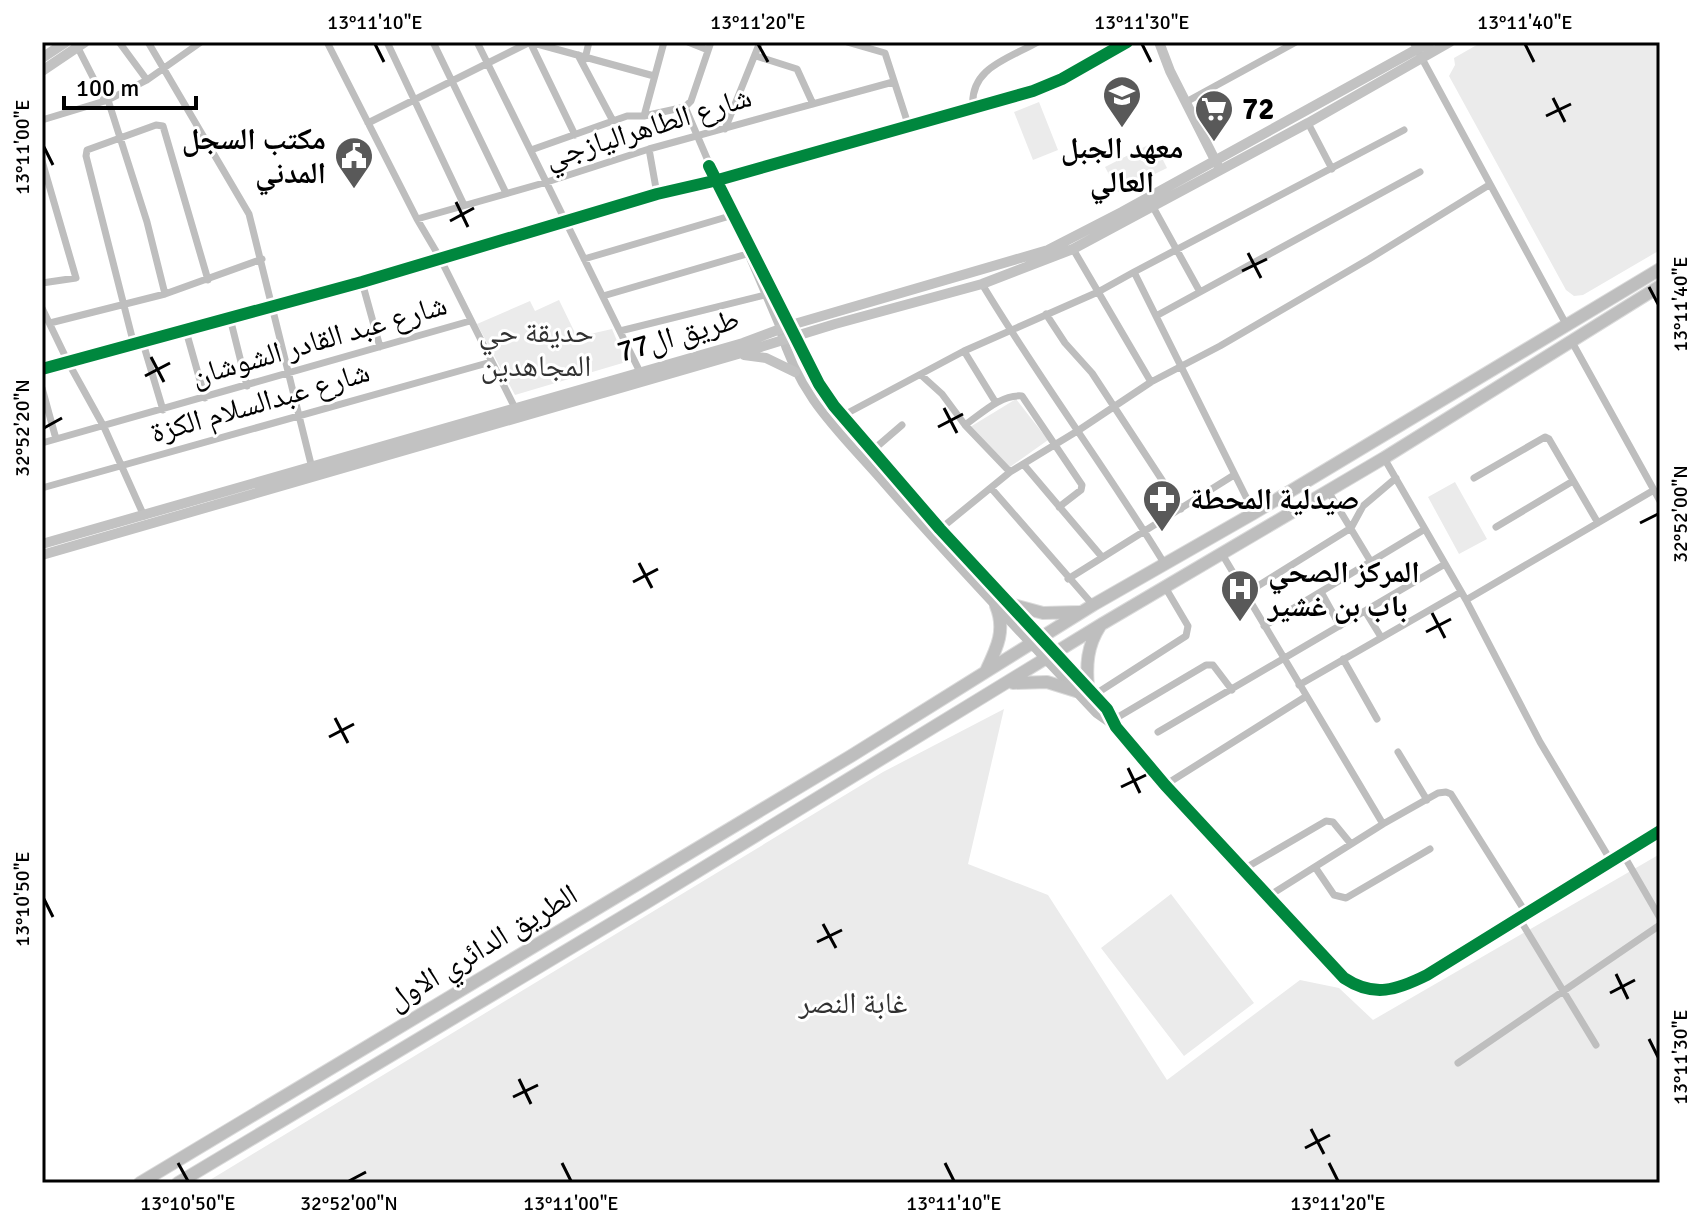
<svg xmlns="http://www.w3.org/2000/svg" width="1702" height="1225" viewBox="0 0 1702 1225" font-family="Signika,'Noto Naskh Arabic',sans-serif">
<style>
.green{fill:#ebebeb}
.lines{fill:none;stroke-linecap:round;stroke-linejoin:round}
.trunk-casing{stroke:#dbdbdb;stroke-width:14}
.minor{stroke:#bebebe;stroke-width:7}
.tertiary{stroke:#bebebe;stroke-width:9}
.secondary{stroke:#c2c2c2;stroke-width:10}
.trunk{stroke:#bebebe;stroke-width:12}
.cycleway-casing{stroke:#fff;stroke-width:17}
.cycleway{stroke:#00873e;stroke-width:12}
.ticks{fill:none;stroke:#000;stroke-width:3}
.labels{text-anchor:middle;stroke-width:6;stroke-linejoin:round;paint-order:stroke}
.poi-label{font-size:30px;font-weight:bold;fill:#000;stroke:#fff;text-anchor:start}
.street-label{font-size:30px;fill:#000;stroke:#fff}
.park-label{font-size:30px;fill:#313131;stroke:#fff}
.neatline{fill:none;stroke:#000;stroke-width:3}
.ticks-label{font-size:20px;text-anchor:middle;fill:#000}
</style>
<rect width="100%" height="100%" fill="#fff"/>
<path class="green" d="M1482,42h178v208l-77,45 -9,1 -8,-6 -117,-214 6,-11 -1,-7z
M1039,102l19,48 -25,10 -19,-48z
M1154,142l13,26 -49,24 -13,-25z
M559,300l18,37 35,-8 14,33 -111,33 -38,-71 53,-23 5,10z
M1016,399l32,41 -38,27 -40,-40z
M1455,482l32,57 -28,15 -31,-57z
M1004,709l-36,155 80,31 119,185 133,-100 39,8 34,32 287,-166v329h-1455l678,-411z
M1171,894l83,109 -70,53 -83,-108z"/>
<g class="lines">
<g class="trunk-casing">
<path id="trunk" d="M1013,605l30,8 37,-1
M986,671c11,-23 20,-41 10,-65
M1013,683l34,-1 29,9
M1088,688c-2,-23 -1,-42 12,-62
M140,1183l711,-427 242,-151 161,-92 406,-244
M178,1183l471,-282 453,-277 282,-166 276,-172"/>
</g>
<path class="minor" d="M119,42l28,38
M148,42l101,172 63,254
M327,42l90,177 23,39 76,152
M387,42l77,163
M433,42l73,151
M477,42l163,330
M530,42l45,93
M688,42l20,8
M847,42l38,11 23,71
M1413,42l154,284
M77,46l28,55
M578,55l35,66
M756,56l41,13 16,35
M585,59l4,-17
M108,100l39,122 18,72
M1186,102l110,-60
M685,107l95,222
M973,108c-4,-40 35,-49 65,-66
M644,116l20,-74
M42,120l66,-20 39,-20 54,-38
M368,123l162,-81 124,34
M1308,123l24,46
M725,129l35,-87
M649,149l8,45
M531,150l96,-34h17l41,-9 6,-6 20,-59
M42,161l34,117 -34,5
M1153,207l47,85
M735,216l56,109
M417,219l130,-37 102,-33 244,-67
M1073,249l78,133
M584,259l146,-43
M362,282l18,65
M982,284c57,95 124,184 182,279
M603,296l144,-42
M42,308l26,54 36,65 40,89
M1046,314l19,29 27,30 89,136
M1156,316l264,-144
M230,318l17,68
M50,323l115,-29 97,-35
M186,331l19,67
M620,331l145,-36
M1572,342l88,159
M143,343l20,67
M134,345l-48,-189 1,-6 69,-25 7,1 45,154
M964,351l32,52
M42,369l320,-87 295,-88 61,-14 315,-89 29,-12 65,-37
M921,375l21,19 23,31 45,47
M42,388l14,51
M842,416l122,-65 134,-59 36,-20
M965,425c16,-11 36,-31 57,-29l60,89 -1,5 -22,17
M42,443l428,-122
M873,450l29,-25
M1384,458l82,142 74,142 71,119
M1024,465l78,92
M1474,478l71,-41 4,2 49,84
M42,488l449,-126
M991,488l102,117
M1328,491l43,71
M1254,513l-120,-241 270,-142
M1496,527l77,-46
M939,530l71,-58 69,-42 72,-48 69,-36 149,-87 120,-74
M1222,554l161,270
M1068,579l166,-104
M1321,592l19,34
M1245,594l106,-66 12,-22 33,-28
M1466,600l188,-110
M1365,611l16,26
M1264,626l161,-97
M1343,659l34,60
M1299,685l162,-93
M1094,695l92,-59 2,-10 -23,-39
M1113,720l93,-55h7l19,25
M1158,732l287,-168
M1398,752l29,48
M1165,785l140,-88
M1623,854l37,64
M1315,867l19,28 12,3 84,-49
M1242,870l84,-49 7,1 18,22
M1267,897l116,-73 55,-31 8,-1 5,2 75,119
M1519,918l77,127
M1458,1063l202,-138"/>
<path class="tertiary" d="M791,325l28,59 23,32 98,113 167,180 9,18 49,58 179,193c30,20 53,12 83,-3l233,-144
M780,329c20,70 59,102 105,155 68,78 140,153 211,229l20,14"/>
<path class="secondary" d="M1159,42l11,29 47,93
M42,58l24,-16
M42,71l43,-29
M744,355l22,3 29,14
M42,544l701,-201 48,-18 257,-75 74,-38 308,-170
M42,555l696,-201 97,-30 147,-40 91,-35 235,-126 142,-81"/>
<use href="#trunk" class="trunk"/>
<g class="cycleway-casing">
<path id="cycleway" d="M709,166l110,218 15,22 106,123 167,180 9,18 49,58 179,193c30,20 53,12 83,-3l233,-144
M42,369l320,-87 295,-88 61,-14 315,-89 29,-12 65,-37"/>
</g>
<use href="#cycleway" class="cycleway"/>
</g>
<path class="ticks" d="M375,44l9,18M758,44l10,18M1142,44l9,18M1525,44l9,18M1553,98l12,24M1546,116l25,-12M44,147l9,18M456,202l12,25M450,221l24,-13M1248,253l13,25M1242,271l25,-12M1649,287l9,17M151,357l13,25M145,376l25,-13M944,408l13,25M938,427l25,-13M44,428l18,-10M1640,523l18,-9M639,563l13,25M633,582l25,-13M1432,613l13,25M1426,632l25,-13M335,718l13,25M329,737l25,-13M1128,768l12,25M1121,787l25,-12M44,899l9,18M823,924l13,24M817,942l25,-12M1616,974l12,25M1610,993l25,-13M1649,1039l9,18M519,1079l12,25M513,1097l25,-12M1311,1129l13,25M1305,1148l25,-13M178,1163l10,18M562,1163l9,18M945,1163l9,18M1329,1163l9,18M349,1181l17,-9"/>
<defs>
<g id="university-pin" transform="scale(2)"><path d="M0 17L-7.5 6A9.5 9.5 0 1 1 7.5 6Z" fill="#595959" stroke="#fff"/><path d="M0-5L7-2L0 1L-7-2ZM-4 1L0 2.5L4 1V4Q0 6-4 4Z" fill="#fff"/></g>
<g id="supermarket-pin" transform="scale(2)"><path d="M0 17L-7.5 6A9.5 9.5 0 1 1 7.5 6Z" fill="#595959" stroke="#fff"/><path d="M-6-5.5h2.5l.6 2H6L4.5 2H-2.5L-4.4-4H-6ZM-1.5 3.2a1.3 1.3 0 1 0 .1 0ZM3 3.2a1.3 1.3 0 1 0 .1 0Z" fill="#fff"/></g>
<g id="civic-pin" transform="scale(2)"><path d="M0 17L-7.5 6A9.5 9.5 0 1 1 7.5 6Z" fill="#595959" stroke="#fff"/><path d="M-.6-6.5H3V-4.5H.6V-3L4-1V1h2V6H-6V1h2V-1L-.6-3ZM-1.2 2.5V6h2.4V2.5Z" fill="#fff"/></g>
<g id="pharmacy-pin" transform="scale(2)"><path d="M0 17L-7.5 6A9.5 9.5 0 1 1 7.5 6Z" fill="#595959" stroke="#fff"/><path d="M-2-6h4v4h4v4h-4v4h-4v-4h-4v-4h4Z" fill="#fff"/></g>
<g id="hospital-pin" transform="scale(2)"><path d="M0 17L-7.5 6A9.5 9.5 0 1 1 7.5 6Z" fill="#595959" stroke="#fff"/><path d="M-5-5h3v3.5h4V-5h3V5h-3V1.5h-4V5h-3Z" fill="#fff"/></g>
</defs>
<g fill-rule="evenodd">
<use href="#university-pin" x="1122" y="95"/>
<use href="#supermarket-pin" x="1214" y="109"/>
<use href="#civic-pin" x="354" y="156"/>
<use href="#pharmacy-pin" x="1162" y="499"/>
<use href="#hospital-pin" x="1240" y="589"/>
</g>
<g class="labels">
<g class="poi-label">
<text x="1242" y="119">72</text>
<text x="326" y="149" text-anchor="end">مكتب السجل<tspan x="326" dy="34">المدني</tspan></text>
<text x="1122" y="158" text-anchor="middle">معهد الجبل<tspan x="1122" dy="34">العالي</tspan></text>
<text x="1190" y="509">صيدلية المحطة</text>
<text x="1268" y="582">المركز الصحي<tspan x="1268" dy="34">باب بن غشير</tspan></text>
</g>
<g class="street-label">
<text transform="translate(648 127) rotate(-17)" y="10">شارع الطاهراليازجي</text>
<text transform="translate(678 335) rotate(-16)" y="10">طريق ال77</text>
<text transform="translate(319 340) rotate(-16)" y="10">شارع عبد القادر الشوشان</text>
<text transform="translate(260 402) rotate(-16)" y="10">شارع عبدالسلام الكزة</text>
<text transform="translate(482 947) rotate(-31)" y="10">الطريق الدائري الاول</text>
</g>
<g class="park-label">
<text x="536" y="342">حديقة حي<tspan x="536" dy="34">المجاهدين</tspan></text>
<text x="853" y="1013">غابة النصر</text>
</g>
</g>
<rect width="1702" height="1225" fill="none" stroke="#ffffff" stroke-width="88"/>
<path d="M64 96v12h132v-12" fill="none" stroke="#000000" stroke-width="4"/>
<text x="76" y="96" font-size="24" fill="#000000" stroke="#ffffff" stroke-width="6" paint-order="stroke">100 m</text>
<rect x="44" y="44" width="1614" height="1137" class="neatline"/>
<g class="ticks-label">
<text x="375" y="29">13°11'10"E</text>
<text x="758" y="29">13°11'20"E</text>
<text x="1142" y="29">13°11'30"E</text>
<text x="1525" y="29">13°11'40"E</text>
<text transform="translate(22 147) rotate(-90)" y="7">13°11'00"E</text>
<text transform="translate(1680 304) rotate(-90)" y="7">13°11'40"E</text>
<text transform="translate(22 428) rotate(-90)" y="7">32°52'20"N</text>
<text transform="translate(1680 514) rotate(-90)" y="7">32°52'00"N</text>
<text transform="translate(22 899) rotate(-90)" y="7">13°10'50"E</text>
<text transform="translate(1680 1057) rotate(-90)" y="7">13°11'30"E</text>
<text x="188" y="1210">13°10'50"E</text>
<text x="349" y="1210">32°52'00"N</text>
<text x="571" y="1210">13°11'00"E</text>
<text x="954" y="1210">13°11'10"E</text>
<text x="1338" y="1210">13°11'20"E</text>
</g>
</svg>
